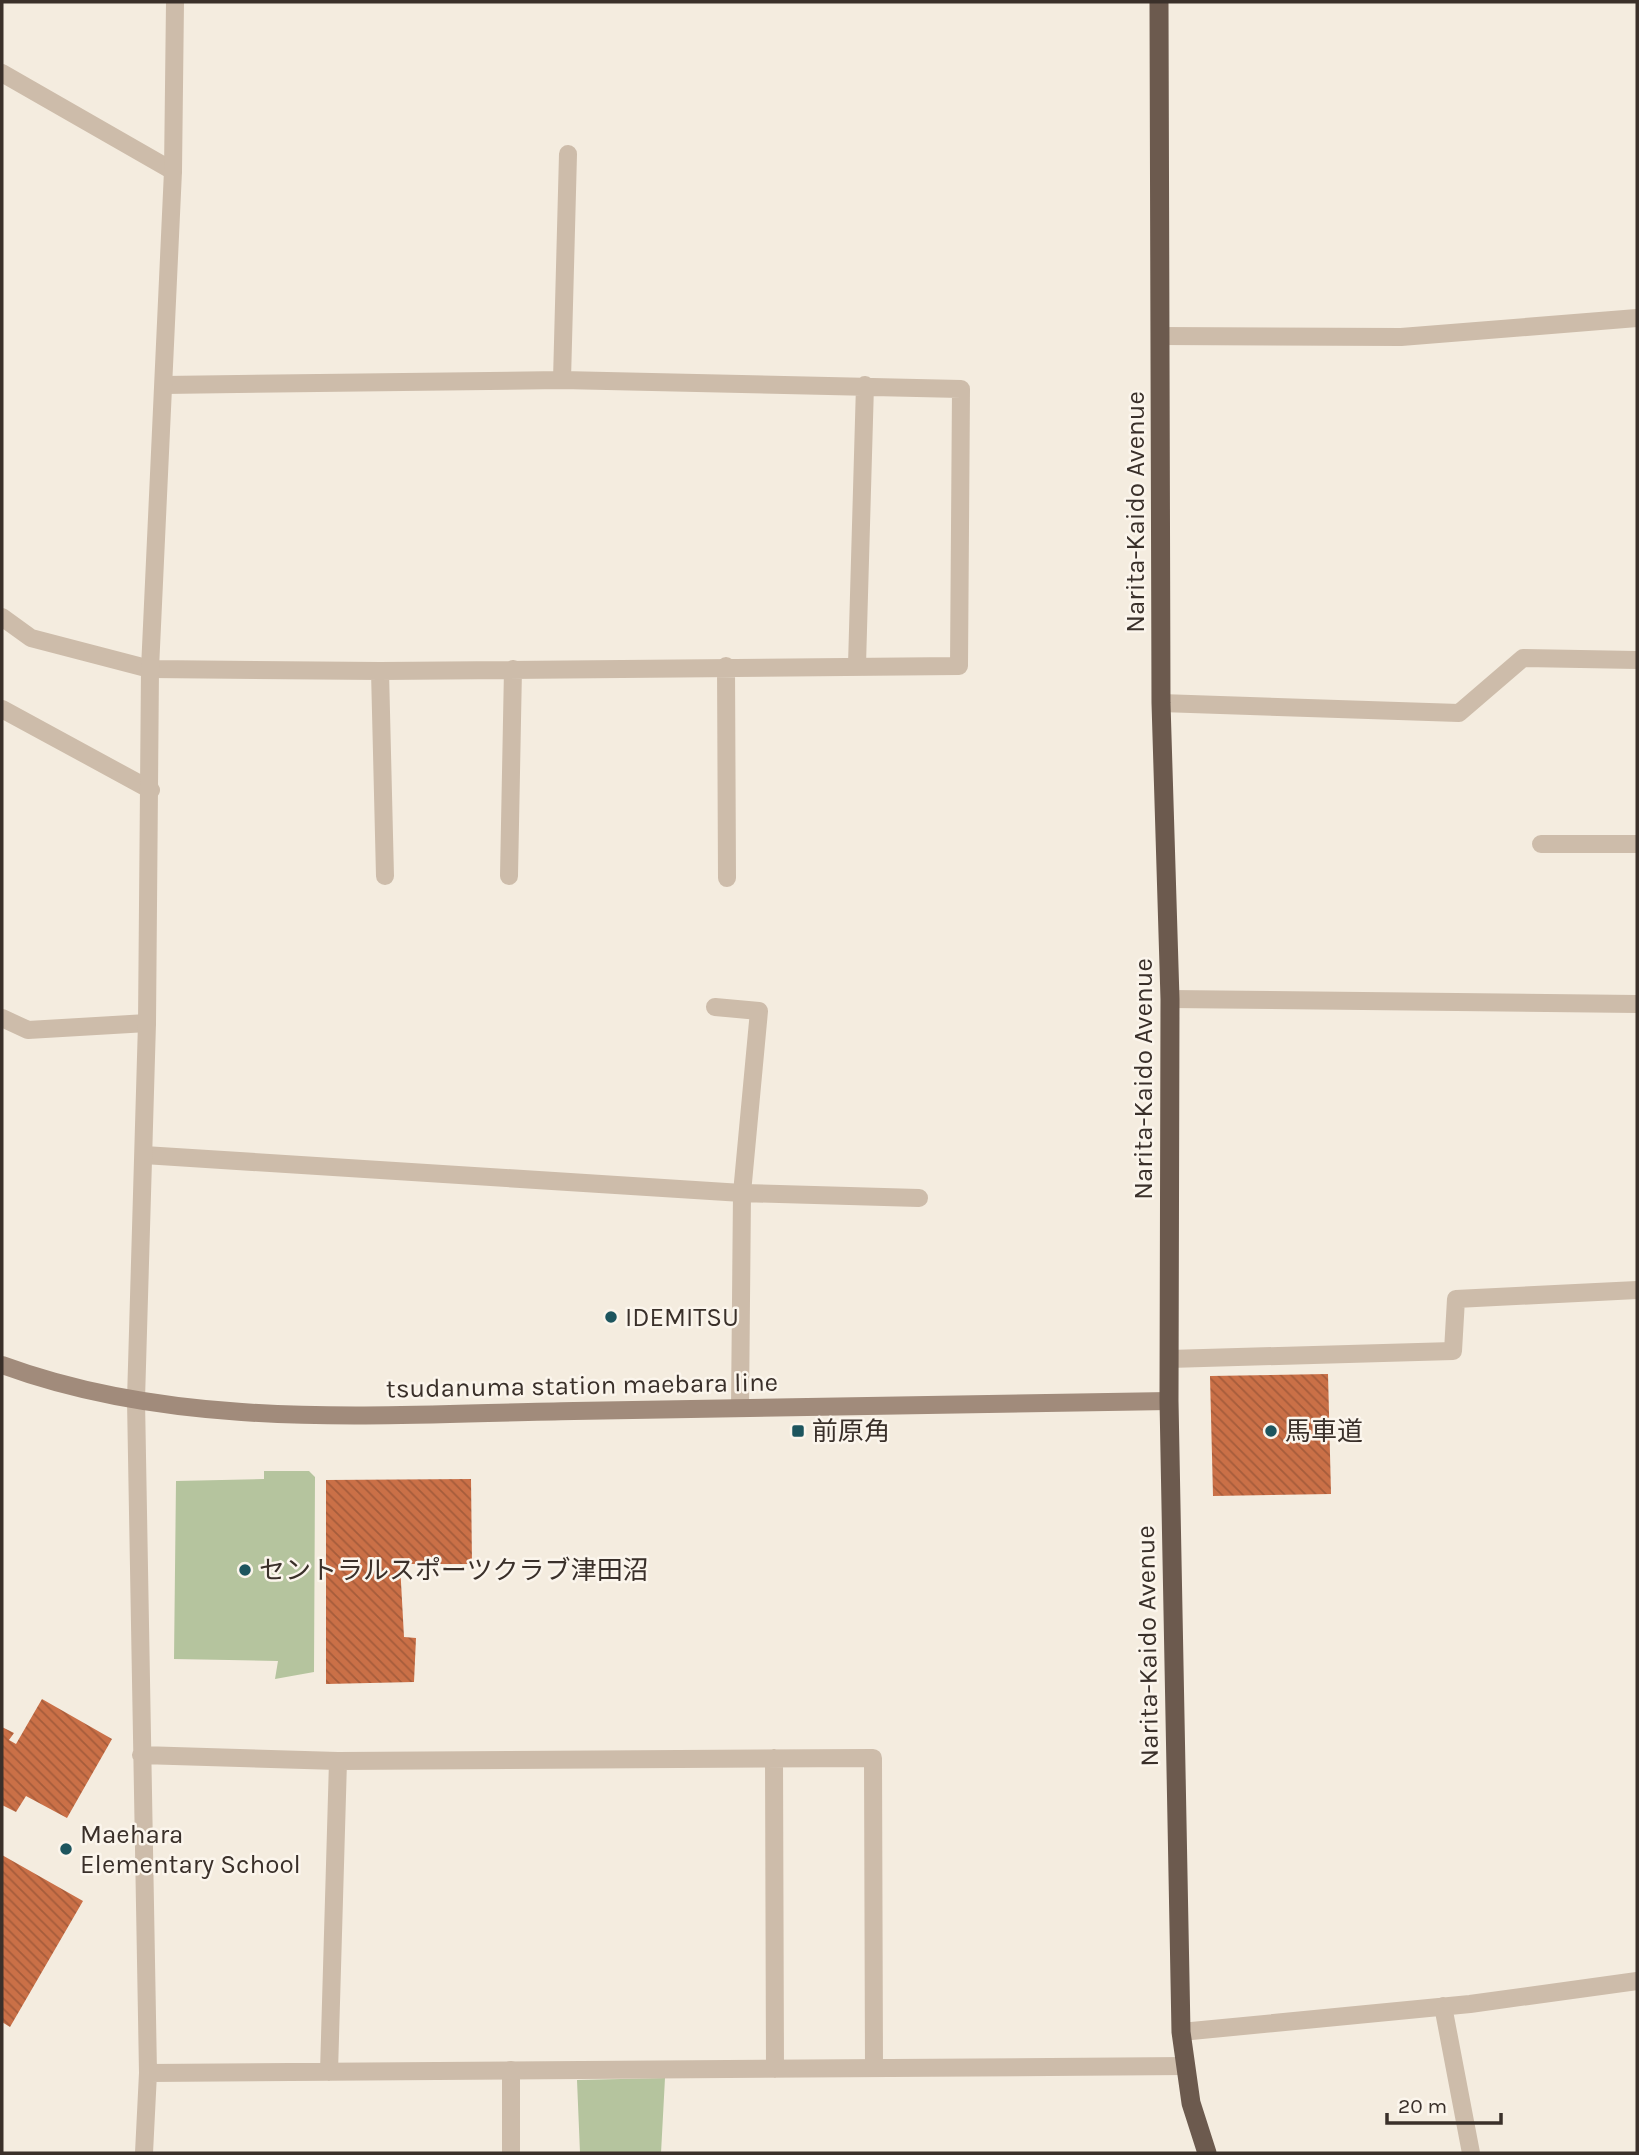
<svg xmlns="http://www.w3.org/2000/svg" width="1639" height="2155" viewBox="0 0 1639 2155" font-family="Karla,'Noto Sans JP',sans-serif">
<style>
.green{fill:#b5c49e}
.building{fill:url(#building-back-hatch)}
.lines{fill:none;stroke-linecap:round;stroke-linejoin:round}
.service{stroke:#cdbcaa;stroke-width:18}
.minor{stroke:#cdbcaa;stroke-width:18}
.secondary{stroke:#a18b7b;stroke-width:18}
.trunk{stroke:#6c5a4e;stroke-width:19}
.poi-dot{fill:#1d555e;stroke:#fbf5ec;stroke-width:2.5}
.labels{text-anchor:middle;stroke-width:5;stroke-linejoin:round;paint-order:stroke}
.street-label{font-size:26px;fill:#3a302a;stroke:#fbf5ec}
.poi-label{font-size:26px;fill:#3a302a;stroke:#fbf5ec;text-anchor:start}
</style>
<defs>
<pattern id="building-back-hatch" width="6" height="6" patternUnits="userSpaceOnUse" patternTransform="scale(1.75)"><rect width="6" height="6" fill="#ca7047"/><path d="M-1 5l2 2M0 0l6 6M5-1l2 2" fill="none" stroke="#a55c3b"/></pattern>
</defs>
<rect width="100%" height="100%" fill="#f4ecdf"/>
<path class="green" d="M264,1471h45l6,6 -1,195 -39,7 3,-18 -104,-2 2,-178 88,-2z
M665,2078l-4,75h-81l-3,-73z"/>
<path class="building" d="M1328,1374l3,120 -118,2 -3,-120z
M471,1479l1,85h-72l4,73 12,1 -2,44 -88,2v-204z
M42,1699l70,40 -45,79 -41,-22 -10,16 -14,-7v-78l12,6 -5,7 7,4z
M2,1855l81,46 -73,126 -8,-5z"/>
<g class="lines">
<path class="service" d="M2,73l171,98
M562,380l6,-226
M2,617l29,21 119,31 230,2 579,-5 2,-277 -399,-9 -398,5
M857,665l8,-280
M726,666l1,212
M380,671l5,205
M2,709l149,81
M1541,844h96
M509,876l4,-207
M715,1007l44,4 -17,182 -2,215
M2,1018l26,12 119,-7
M144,1155l598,38 177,5
M1169,1359l284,-8 3,-52 181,-9
M511,2153v-83"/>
<path class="minor" d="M1160,336l241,1 236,-19
M1161,703l298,10 64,-55 114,2
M1170,999l467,5
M141,1755l197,6 535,-3 1,310
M774,1758l1,311
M1443,2006l28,147
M1181,2032l289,-28 167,-23
M329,2072l9,-311
M148,2073l1038,-7
M144,2153l4,-80 -12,-673 11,-377 3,-354 23,-498 2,-169"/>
<path class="secondary" d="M2,1365c182,67 381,49 572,46 198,-3 396,-6 595,-10"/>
<path class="trunk" d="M1159,2l2,701 9,296 -1,402 12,631 10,71 16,50"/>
</g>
<g class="poi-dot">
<circle cx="611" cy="1317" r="7"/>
<rect x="791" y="1424" width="14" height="14" rx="3.5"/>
<circle cx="1271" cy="1431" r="7"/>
<circle cx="245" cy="1570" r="7"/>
<circle cx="66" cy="1849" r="7"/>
</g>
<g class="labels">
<g class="street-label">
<text transform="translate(1135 512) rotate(-90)" y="9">Narita-Kaido Avenue</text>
<text transform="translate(1143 1079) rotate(-90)" y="9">Narita-Kaido Avenue</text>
<text transform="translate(582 1385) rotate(-1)" y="9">tsudanuma station maebara line</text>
<text transform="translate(1147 1646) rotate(-91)" y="9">Narita-Kaido Avenue</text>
</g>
<g class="poi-label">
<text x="625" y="1326">IDEMITSU</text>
<text x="812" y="1440">前原角</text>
<text x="1285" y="1440">馬車道</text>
<text x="259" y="1579">セントラルスポーツクラブ津田沼</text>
<text x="80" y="1843">Maehara<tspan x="80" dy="30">Elementary School</tspan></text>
</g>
</g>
<rect width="1639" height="2155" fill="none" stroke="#3a302a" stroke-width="7"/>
<path d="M1387 2113v10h114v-10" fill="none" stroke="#3a302a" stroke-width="3.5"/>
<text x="1398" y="2113" font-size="21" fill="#3a302a" stroke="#fbf5ec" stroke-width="5" paint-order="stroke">20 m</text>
</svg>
